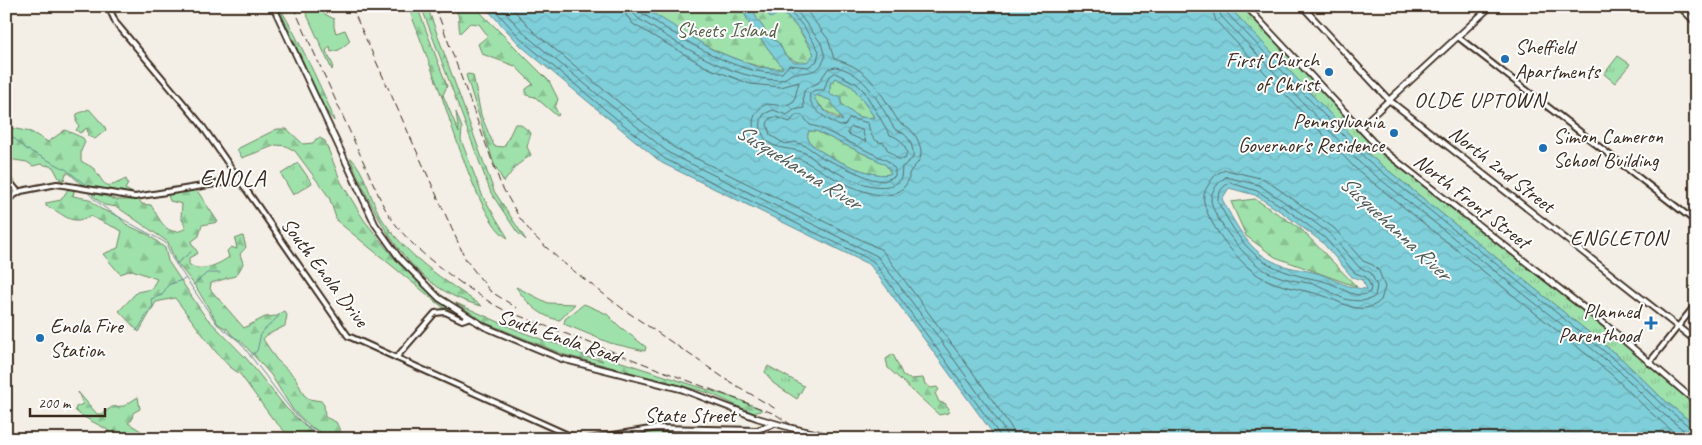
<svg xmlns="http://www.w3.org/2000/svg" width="1702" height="445" viewBox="0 0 1702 445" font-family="Caveat,sans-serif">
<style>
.green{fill:#9fe1ab;stroke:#6d8664}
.forest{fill:url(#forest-firs);stroke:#6d8664}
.park{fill:url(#park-tufts);stroke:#6d8664}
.water{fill:url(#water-waves);stroke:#648d8f;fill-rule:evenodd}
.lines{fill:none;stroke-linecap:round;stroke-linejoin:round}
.shore{stroke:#566c69;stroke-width:1}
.stream{stroke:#648d8f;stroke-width:1}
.secondary-casing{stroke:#3b2a1e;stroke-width:8}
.primary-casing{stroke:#3b2a1e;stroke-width:8}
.secondary{stroke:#fff;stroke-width:4}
.primary{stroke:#fff;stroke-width:4.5}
.rail{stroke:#3b2a1e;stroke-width:1;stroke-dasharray:8 4;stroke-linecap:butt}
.primary-bridge-casing{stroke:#3b2a1e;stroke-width:8;stroke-linecap:butt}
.primary-bridge{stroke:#fff;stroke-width:4.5}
.poi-dot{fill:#1f6fb2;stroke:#fff;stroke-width:2}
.labels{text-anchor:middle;stroke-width:4;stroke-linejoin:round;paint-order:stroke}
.park-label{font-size:21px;fill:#596148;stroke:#fff}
.poi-label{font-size:21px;fill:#3b2a1e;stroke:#fff;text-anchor:start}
.street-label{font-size:21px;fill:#3b2a1e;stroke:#fff}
.neighbourhood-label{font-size:22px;letter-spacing:1px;fill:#3b2a1e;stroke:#fff}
.water-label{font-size:22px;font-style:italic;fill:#4f5c56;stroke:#fff}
.quarter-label{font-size:24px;letter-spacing:1px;fill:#3b2a1e;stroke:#fff}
</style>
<defs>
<pattern id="forest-firs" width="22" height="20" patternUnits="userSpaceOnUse" patternTransform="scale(1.25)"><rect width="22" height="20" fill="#9fe1ab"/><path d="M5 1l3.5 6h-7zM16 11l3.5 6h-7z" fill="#8ac193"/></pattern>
<pattern id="park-tufts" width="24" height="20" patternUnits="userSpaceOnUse" patternTransform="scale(1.25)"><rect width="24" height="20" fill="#9fe1ab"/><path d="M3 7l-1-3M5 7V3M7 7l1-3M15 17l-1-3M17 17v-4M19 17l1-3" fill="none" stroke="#8ac193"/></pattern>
<pattern id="water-waves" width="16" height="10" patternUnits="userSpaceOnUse" patternTransform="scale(1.25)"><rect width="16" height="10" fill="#7fcfda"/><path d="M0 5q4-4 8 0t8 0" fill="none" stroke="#6fb2bb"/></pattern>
</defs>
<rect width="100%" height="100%" fill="#f4efe6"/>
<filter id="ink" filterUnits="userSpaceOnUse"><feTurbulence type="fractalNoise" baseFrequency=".02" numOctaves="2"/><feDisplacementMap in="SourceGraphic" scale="10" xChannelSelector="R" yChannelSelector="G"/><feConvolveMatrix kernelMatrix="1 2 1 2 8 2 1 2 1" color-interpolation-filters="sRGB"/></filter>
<g filter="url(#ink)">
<path class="green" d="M303,6l21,2 -1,5 11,6v8l2,6 9,-3 5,11 -11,9 -8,2 -1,-6 -4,5 7,14 -1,5z
M443,95l16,38 -3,-21 6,16 -1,12 22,57 25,41c-26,-12 -56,-112 -66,-141z
M516,287l32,16 27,1 -15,16c-19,-2 -35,-19 -44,-33z
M584,304l23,10 12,12 27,21 -1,4 -35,-8 -46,-19 1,-5z"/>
<path class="forest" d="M278,6c8,7 56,106 56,115l-10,-13z
M408,6h9l30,80 -5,11z
M421,6h6l67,185 32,49 -9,-8 -26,-39z
M447,6h27l75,75 9,18 -3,9 4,7 -2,1 -22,-19 -9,-2v-6l7,-5 -18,-18 -33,-12 -4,-10 10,-8 -9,-12 -9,-1 -10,10c-3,-13 3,-23 -13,-27z
M641,6h100l9,19 33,43c-37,5 -112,-39 -142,-62z
M751,6l23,8h11l14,16 15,24v3l-7,5 -8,1 -14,-8 -6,-12 -8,-5 -14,-19z
M468,74l5,1 8,40 13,31 10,1 11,-23h5l11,9 -4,14 4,8 -15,11 -12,16 -10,-18 -28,-89z
M835,78l18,9 22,31c-15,2 -33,-7 -36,-22h-6l-3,-2v-10z
M816,95l14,5 14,21 -18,-10 -12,-12z
M89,109l16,18 1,3 -11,9 -7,-3 -1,-8 -7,5 -4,-3 3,-4 -3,-5 1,-7z
M6,127l25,5 17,10 17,-12 18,8 2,4 -4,9v10c4,3 11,5 14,9 12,18 10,19 31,9l2,5 -3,5 8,4h-14l-38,-9 -12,-11h-3l-2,7h-4l-7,-13 -12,-3 -8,2 -6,-4 -19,-3 -2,-13 5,-6 -5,-5z
M277,129h10l16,15 10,-1 3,-4 4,-1 5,3 16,41 23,38 35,44 50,45h-4l-108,-88 -8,-24 -34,-46 -9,-5 -10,-1 -34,13 -5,-9z
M809,131h7l61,29 9,5 5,8c-13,9 -73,-19 -81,-31 -3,-4 -3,-7 -1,-11z
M351,158c14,14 19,39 28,56 25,41 65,66 103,92 -71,-16 -104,-84 -131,-145z
M69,188h6l-2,8 16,3 12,10 17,7 9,9 22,10 16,13 3,13 36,54 42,43 41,51 33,30h-28l-20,-21 -32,-44 -10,-7 -14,-15 -41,-54 -19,4 -17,30 -20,-21 18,-19 14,-3 6,-10 -25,-9 -12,4 -17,-20 15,-6 4,-17 -32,-15c-21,11 -25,-3 -44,-10v-3l15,-3z
M196,189l22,33 -16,3 -3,11 -8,6 7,11 -9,5v6c10,10 31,0 40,-7l-2,-6 4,-4 6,2 -2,-10 8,-3 3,11 -6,7 3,9c0,2 -6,12 -8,13l-24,7 -1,6 34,39 21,-11 12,-1 7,-5 3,4 -2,11 -18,9 -4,4 13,20 19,18 9,18 5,4 12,2 3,4 1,12 11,5 8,17h-19l-2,-5 -13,-8 -17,-16 -22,-35 -30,-34 -7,-4 -7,-8 -9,-5 -22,-37 -22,-28 -6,-17 -51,-35 -13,-2 -11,-9 -1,-4 25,8h22l3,4 9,1c8,13 16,35 35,23l-5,-11 1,-13 -12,-3 -3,-8z
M1255,199l46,30 56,58 -82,-30 -29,-21 -15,-34z
M456,303l63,28 30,11 20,5 18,10 16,4 -16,-10 153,49 21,9v2l-8,2 -44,-20 -144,-38 -79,-32z
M893,354l10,22 7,3 13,-1 2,6 6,4 6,-1 2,3 -4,3 4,9 7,2v3l3,1 -1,5 -9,2 -51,-47 -2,-9z
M78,392l19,22h5l10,-7 12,-1 14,-9 2,12 -7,4 -1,7 -4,3 13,8 3,8h-34l-2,-9c-8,-5 -29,-14 -33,-20l1,-3 7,-3z
M663,429l31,2v6l7,-2 10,4h-119l39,-7 1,2h7v-4z"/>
<path class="park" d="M1228,6h15l142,150 221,172 73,64 17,12v22l-34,-28 -39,-38 -255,-206z
M1618,56l12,8 -15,19 -11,-9z
M298,163l14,20 -19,12 -12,-21z
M768,366l36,20 -7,13 -24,-16 -8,-11z"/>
<path class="water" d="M484,6h157l72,44 44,17 23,2 3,-1 -33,-43 -9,-19h10l6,13 14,19 8,5 6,12 9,7h13l7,-8c-7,-13 -20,-37 -35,-41l-8,5 -6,-8 -9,-4h472l140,148 255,206 39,38 34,28v13h-699l-127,-174 -208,-102 -141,-117zM835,78l18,9 22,31 -17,-1 -17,-13v-8h-8l-3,-2v-10zM816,95l14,5 13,21c-10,-2 -25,-14 -29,-24zM809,131h7l61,29 9,5 5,8c-13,9 -73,-19 -81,-31 -3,-4 -3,-7 -1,-11zM1229,188l26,7 28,18 39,29 30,35 10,3 5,9c-18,0 -31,-9 -47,-15 -16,-5 -33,-5 -48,-13 -25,-12 -38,-40 -50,-62z"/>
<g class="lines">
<path class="shore" d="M491,6l34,37 140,116 208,102 126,173 1,5
M499,6l30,32 140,115 208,103 59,78 69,97 2,8
M510,6l24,26 139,115 209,103 100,135 29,42 3,12
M625,6l1,9 7,9 73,43 44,17 31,3 18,-5 -5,19 -9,5 -18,-2c-8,3 -14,11 -14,20 1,18 14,31 31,33 6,2 12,0 18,3 22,11 88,58 106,21 1,-2 1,-5 1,-7 4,-9 13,-11 12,-23 -1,-8 -6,-18 -12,-23 -4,-3 -7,-3 -10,-6 -20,-30 -27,-53 -65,-63l-6,-20 -25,-33
M632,6l2,8 5,5c42,26 89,59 139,61 8,0 11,-6 17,-7 13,0 26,-1 30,-16l-4,-14 -28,-37
M638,6l5,8c39,24 93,62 139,59l7,-8 19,2 9,-6 2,-10c-10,-16 -26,-47 -47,-42l-3,-3
M1211,6l5,15 139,147 256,206 39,38 32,27
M1218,6l3,10 139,147 256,205 39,39 32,26 9,2
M1225,6l1,6 139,146 255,206 39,38 32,26 5,1
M836,67c30,5 44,38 58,61 2,3 6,3 9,5 8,6 11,17 10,25l-11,9 -1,11 -8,7c-25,7 -51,-11 -73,-21 -5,-3 -10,-9 -15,-11 -17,-7 -39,-1 -44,-24 -1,-6 0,-10 3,-15l9,-4 14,5 7,-5 10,-2 -1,-12 2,-7 13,-6 10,-14z
M835,73l21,10 8,8 26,44c10,3 14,8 17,18l-2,6h-7l-11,-10 -3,-6c-12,-1 -14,-10 -16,-20l-18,-5 -5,7 -5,1c-11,-5 -34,-19 -30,-33l5,-3h9l4,-12z
M802,115l8,10 8,2 70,34 7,8v7l-11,5 -13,-2 -48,-21 -17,-12 -11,-4 -10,2 -15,-9 -3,-11 3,-6 6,-1 14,5 5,-6z
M852,127l10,3 4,12 -18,-8v-3z
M1226,170l38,9 70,49 29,33 10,4 6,6 6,16 -4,13c-18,18 -39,2 -57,-4 -20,-7 -43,-8 -63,-19 -20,-11 -53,-52 -57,-75 -1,-7 1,-12 5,-18 4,-7 8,-12 17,-14z
M1226,177l33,8 51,34 20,15 29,33 12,6 6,13 -2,10c-7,6 -17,5 -26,4 -12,-2 -23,-13 -35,-16 -16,-3 -33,-5 -48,-13 -17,-8 -55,-54 -55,-72 0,-8 8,-18 15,-22z
M1231,183l26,8 29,18 39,29 30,35 11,4 5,10 -1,5c-12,8 -25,-2 -36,-7 -11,-5 -22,-6 -34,-9 -47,-12 -60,-34 -82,-74 -1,-8 5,-18 13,-19z"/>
<path class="stream" d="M6,131l20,18 41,21 20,16
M88,192c10,17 58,39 78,51l6,15 45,66 23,18 52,69 11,10 3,6 8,2 10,10
M176,264l15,-12
M193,285l14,-12h13
M136,331c8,-8 9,-17 17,-25l-2,-7 11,-4 6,-10 17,-6
M250,356l7,-5 4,-18 18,-17"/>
<g class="secondary-casing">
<path id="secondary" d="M108,6l8,17 84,100 148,213 229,103
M1679,6l17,17
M1458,37l238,185
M6,177l12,15
M6,200l15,-9 36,-7 78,13 105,-17
M396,358l39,-45 10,-1 17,8 6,-2
M1649,363l47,-59
M588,439l69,-11 100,2 17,-6"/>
</g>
<g class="primary-casing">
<path id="primary" d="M273,6l102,218 25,35 39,39 46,29 77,32 119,30 76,29 34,10
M1246,6l129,138 231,181 90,77
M1302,6l87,94 307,241
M1359,128l132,-122
M818,434l23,5"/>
</g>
<use href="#secondary" class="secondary"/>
<use href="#primary" class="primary"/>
<path class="rail" d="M293,6l90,199c19,34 46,55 78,78 14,9 27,19 43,27l271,104 38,25
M351,6l115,254 24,31 27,17
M435,6l66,179 18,32 15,19 27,25 62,48 104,71 49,29"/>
<g class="primary-bridge-casing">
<path id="primary-bridge" d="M791,428l27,6"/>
</g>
<use href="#primary-bridge" class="primary-bridge"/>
</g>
</g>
<g class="poi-dot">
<circle cx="1505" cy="59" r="5"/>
<circle cx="1329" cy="72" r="5"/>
<circle cx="1394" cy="133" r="5"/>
<circle cx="1543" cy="148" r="5"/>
<path d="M1648.5 315.5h5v5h5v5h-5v5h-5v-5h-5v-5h5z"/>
<circle cx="40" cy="338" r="5"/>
</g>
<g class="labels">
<g class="park-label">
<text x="726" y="37">Sheets Island</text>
</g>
<g class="poi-label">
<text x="1515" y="54">Sheffield<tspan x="1515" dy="24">Apartments</tspan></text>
<text x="1319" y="67" text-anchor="end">First Church<tspan x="1319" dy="24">of Christ</tspan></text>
<text x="1384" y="128" text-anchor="end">Pennsylvania<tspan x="1384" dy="24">Governor's Residence</tspan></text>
<text x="1553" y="143">Simon Cameron<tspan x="1553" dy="24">School Building</tspan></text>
<text x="1640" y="318" text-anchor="end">Planned<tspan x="1640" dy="24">Parenthood</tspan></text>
<text x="50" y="333">Enola Fire<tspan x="50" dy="24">Station</tspan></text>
</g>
<g class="street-label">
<text transform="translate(1502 169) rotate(38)" y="7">North 2nd Street</text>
<text transform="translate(1472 201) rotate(38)" y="7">North Front Street</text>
<text transform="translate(325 272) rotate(53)" y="7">South Enola Drive</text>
<text transform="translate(559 336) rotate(19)" y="7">South Enola Road</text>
<text x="690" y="422">State Street</text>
</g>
<g class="neighbourhood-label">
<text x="1480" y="107">OLDE UPTOWN</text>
<text x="1619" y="245">ENGLETON</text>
</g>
<g class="water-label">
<text transform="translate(799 166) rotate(32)" y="8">Susquehanna River</text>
<text transform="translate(1396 227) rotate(43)" y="8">Susquehanna River</text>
</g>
<g class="quarter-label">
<text x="233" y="186">ENOLA</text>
</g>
</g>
<rect width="1702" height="445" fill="none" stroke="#fff" stroke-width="25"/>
<rect x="12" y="12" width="1677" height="420" fill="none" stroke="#3b2a1e" stroke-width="2" filter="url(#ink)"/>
<path d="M30 408v8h75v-8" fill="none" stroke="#3b2a1e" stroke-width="2.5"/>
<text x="38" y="408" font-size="15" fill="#3b2a1e" stroke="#ffffff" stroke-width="4" paint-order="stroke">200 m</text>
</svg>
